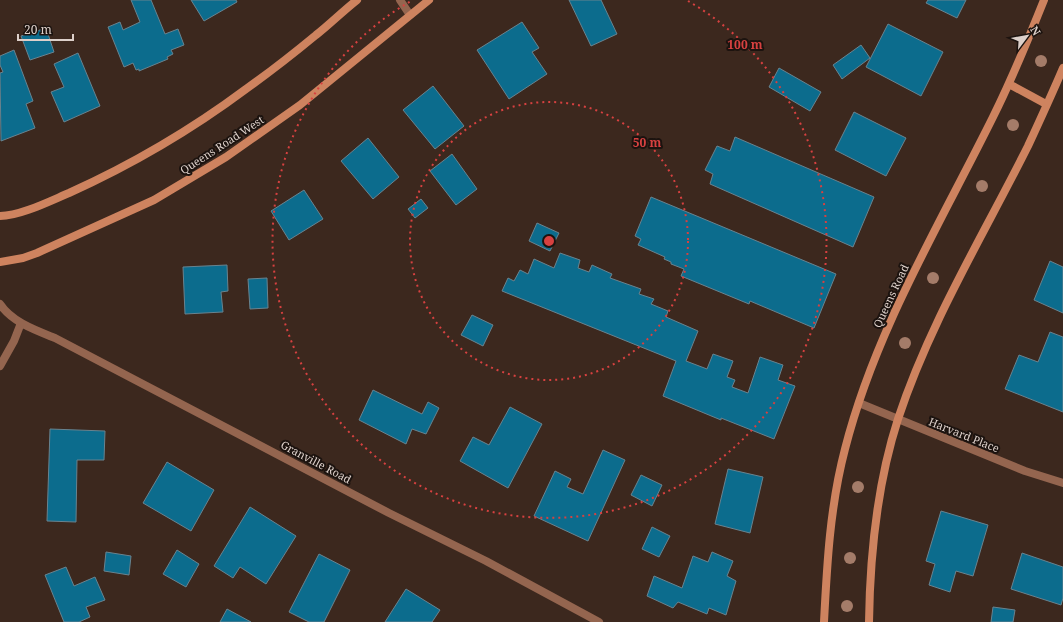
<svg xmlns="http://www.w3.org/2000/svg" width="1063" height="622" viewBox="0 0 1063 622" font-family="'Noto Serif',serif">
<style>
.building{fill:#0c6c8d;stroke:#69838f}
.lines{fill:none;stroke-linecap:round;stroke-linejoin:round}
.street{stroke:#94654f;stroke-width:8}
.secondary{stroke:#ce835f;stroke-width:8}
.tree{fill:#a47c69}
.ring{fill:none;stroke:#d74140;stroke-width:2;stroke-dasharray:2 4}
.labels{text-anchor:middle;stroke-width:4;stroke-linejoin:round;paint-order:stroke}
.street-label{font-size:11px;fill:#ddd0ca;stroke:#1c130f}
.centre{fill:#d74140;stroke:#1c130f;stroke-width:2}
.ring-label{font-size:12px;text-anchor:middle;font-weight:bold;fill:#d74140;stroke:#1c130f;stroke-width:4;stroke-linejoin:round;paint-order:stroke}
</style>
<rect width="100%" height="100%" fill="#3c281e"/>
<path class="building" d="M131,0h20l14,34 13,-5 6,16 -13,5 2,4 -6,3 1,2 -29,12v-2l-3,1 -3,-7 -9,4 -16,-40 12,-5 3,8 17,-8z
M191,0h45l1,2 -33,19z
M569,0h32l16,34 -26,12z
M928,0h38l-9,18 -31,-15z
M522,22l17,26 -7,4 15,22 -38,25 -32,-49z
M888,24l55,28 -22,44 -55,-29z
M46,28l8,24 -24,8 -9,-24z
M861,45l9,13 -28,21 -9,-14z
M14,50l19,51 -7,3 9,24 -34,13 -1,-68 3,-1 -3,-7v-9z
M78,53l22,53 -36,16 -13,-30 13,-5 -10,-23z
M779,68l42,24 -11,19 -41,-24z
M433,86l31,40 -29,23 -32,-39z
M854,112l52,26 -20,38 -51,-26z
M735,137l139,60 -21,50 -143,-63 3,-10 -8,-4 12,-24 13,5z
M368,138l31,39 -26,22 -32,-38z
M452,154l25,35 -21,16 -26,-34z
M304,190l19,29 -34,21 -18,-29z
M651,197l185,77 -22,54 -64,-27 -1,3 -68,-28 3,-7 -13,-5v-2l-7,-3 1,-2 -27,-12 3,-6 -6,-3z
M421,199l7,9 -13,10 -7,-9z
M537,223l22,10 -9,18 -21,-10z
M560,253l20,7 -2,8 11,4 3,-7 20,9 -2,4 31,11 -2,5 15,5 -3,5 17,7 -2,6 32,14 -12,30 21,8 6,-15 20,7 -6,16 8,3 -3,7 16,6 12,-36 23,8 -5,15 17,6 -21,53 -53,-21v2l-58,-24 13,-35 -174,-70 6,-13 6,3 6,-11 8,4 6,-15 20,9z
M1050,261l13,6v46l-29,-13z
M227,265l1,26 -7,1 2,20 -38,2 -2,-47z
M267,278l1,30 -18,1 -2,-30z
M472,315l21,10 -10,21 -22,-11z
M1050,332l13,5v75l-58,-23 14,-34 19,7z
M373,390l49,24 6,-12 11,6 -13,26 -14,-5 -6,15 -47,-24z
M510,407l32,17 -34,64 -48,-27 13,-24 16,8z
M50,429l55,2 -1,29h-27l-1,62 -29,-1z
M603,450l22,10 -37,81 -54,-25 21,-45 16,8 -4,8 16,7z
M167,462l47,28 -23,41 -48,-28z
M728,469l35,8 -13,56 -35,-9z
M641,475l21,10 -10,21 -21,-11z
M250,507l46,29 -30,48 -26,-17 -7,11 -19,-12z
M941,511l47,14 -15,51 -17,-5 -6,21 -21,-7 6,-21 -9,-3z
M652,527l18,9 -11,21 -17,-8z
M177,550l22,14 -13,23 -23,-13z
M106,552l25,4 -2,19 -25,-4z
M712,552l21,9 -6,15 9,5 -10,34 -17,-7 -2,6 -29,-12 -5,6 -26,-12 7,-20 28,12 11,-32 15,6z
M1022,553l41,14v31l-2,7 -50,-16z
M319,554l31,16 -26,52h-15l-20,-10z
M66,567l8,19 21,-9 10,23 -19,7 4,10 -11,5h-15l-19,-47z
M406,589l34,21 -8,12h-47z
M993,607l22,3 -2,12h-22z
M227,609l24,13h-31z"/>
<g class="lines">
<path class="street" d="M400,0l10,15
M0,304c12,18 35,26 55,34l334,175 97,48 113,61
M0,366l14,-25 7,-18
M859,403l166,68 38,12"/>
<path class="secondary" d="M1009,84l37,20
M0,216c20,0 50,-15 69,-23 62,-28 122,-63 177,-104 24,-17 47,-35 70,-54 14,-11 27,-24 41,-35
M0,262l23,-4 14,-5 117,-53 72,-43 74,-52 129,-105
M824,622c3,-58 6,-116 21,-173 30,-118 94,-223 148,-332 19,-38 35,-77 51,-117
M869,622c1,-68 8,-138 29,-203 32,-97 85,-183 130,-273 12,-26 24,-52 35,-78"/>
</g>
<g class="tree">
<circle cx="1041" cy="61" r="6"/>
<circle cx="1013" cy="125" r="6"/>
<circle cx="982" cy="186" r="6"/>
<circle cx="933" cy="278" r="6"/>
<circle cx="905" cy="343" r="6"/>
<circle cx="858" cy="487" r="6"/>
<circle cx="850" cy="558" r="6"/>
<circle cx="847" cy="606" r="6"/>
</g>
<g class="ring">
<circle cx="549" cy="241" r="139"/>
<path d="M688 1A277 277 0 1 1 411 1"/>
</g>
<g class="labels">
<g class="street-label">
<text transform="translate(222 145) rotate(-33)" y="4">Queens Road West</text>
<text transform="translate(891 296) rotate(-65)" y="4">Queens Road</text>
<text transform="translate(964 435) rotate(22)" y="4">Harvard Place</text>
<text transform="translate(316 462) rotate(28)" y="4">Granville Road</text>
</g>
</g>
<circle cx="549" cy="241" r="6" class="centre"/>
<g class="ring-label">
<text x="745" y="49">100 m</text>
<text x="647" y="147">50 m</text>
</g>
<g transform="translate(1027 36) rotate(58)" stroke="#1c130f" stroke-width="3" paint-order="stroke">
<path d="M0-3L7 15L0 10L-7 15Z" fill="#ddd0ca"/>
<text y="-6" font-size="11" font-weight="bold" text-anchor="middle" fill="#ddd0ca">N</text>
</g>
<path d="M18 34v6h55v-6" fill="none" stroke="#ddd0ca" stroke-width="2"/>
<text x="24" y="34" font-size="12" fill="#ddd0ca" stroke="#1c130f" stroke-width="3" paint-order="stroke">20 m</text>
</svg>
